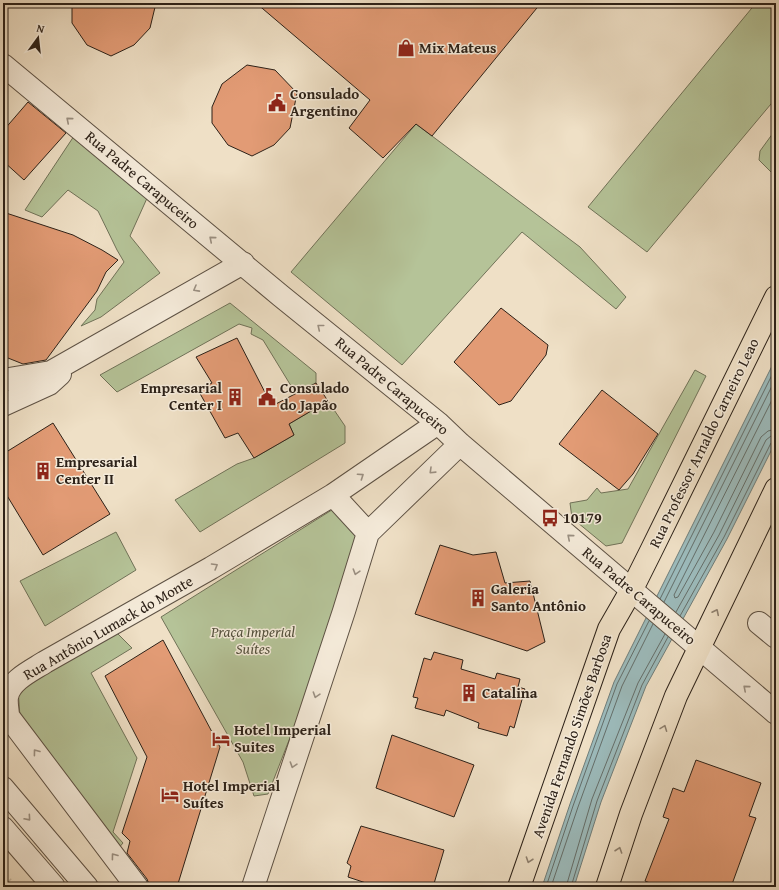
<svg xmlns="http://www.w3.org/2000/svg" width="779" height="890" viewBox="0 0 779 890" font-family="'Gentium Book Plus',serif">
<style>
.green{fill:#b5c398;stroke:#707258}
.water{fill:#9cbbbc;stroke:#6f7d7a}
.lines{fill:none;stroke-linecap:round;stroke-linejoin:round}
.shore{stroke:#646e6a;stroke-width:1}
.building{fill:#e29b75;stroke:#2c2118}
.minor-tunnel{stroke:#c8baa3;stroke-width:22;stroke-dasharray:22 11;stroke-linecap:butt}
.minor-casing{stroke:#5d5144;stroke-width:24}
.major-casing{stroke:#2c2118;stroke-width:24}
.minor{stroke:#f5ebda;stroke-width:22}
.major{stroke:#efe0c6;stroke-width:22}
.oneway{stroke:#9b9083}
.oneway2{stroke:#8e806f}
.labels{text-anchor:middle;stroke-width:3;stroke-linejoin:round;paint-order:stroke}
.poi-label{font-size:15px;font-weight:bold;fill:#2c2118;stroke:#f5ebda;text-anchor:start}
.street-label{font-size:15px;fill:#2c2118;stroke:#f5ebda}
.park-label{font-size:15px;font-style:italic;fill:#55523e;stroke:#f5ebda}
</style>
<rect width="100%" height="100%" fill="#efe0c6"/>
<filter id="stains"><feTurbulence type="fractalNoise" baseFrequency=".005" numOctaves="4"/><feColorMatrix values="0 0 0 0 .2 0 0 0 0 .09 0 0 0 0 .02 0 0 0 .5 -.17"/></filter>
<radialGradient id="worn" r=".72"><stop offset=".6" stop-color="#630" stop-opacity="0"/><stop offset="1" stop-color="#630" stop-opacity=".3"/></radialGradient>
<path class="green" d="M756,3h20v95l-129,154 -59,-45z
M416,124l164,123 46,50 -10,12 -94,-77 -120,133 -111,-93z
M776,129v48l-17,-17 1,-9z
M74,136l74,60 -18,40 30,37 -59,44 -20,9 14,-16 2,-11 27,-37 -7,-12 -19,-39 -30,-21 -26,27 -17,-7z
M230,303l86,70v10l-20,11 -33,-54 -12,-6 1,-6 -13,-4 -122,68 -17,-17z
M695,370l11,6 -84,167 -16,3 -34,-28 -2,-15 17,-3 10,-12 4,5 27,-4z
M328,401l17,25v17l-145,89 -25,-32 62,-36 17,-6 40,-23 -5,-11z
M335,508l24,28 -41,130 -50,128 -14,2 -11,-34 -82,-145z
M116,532l20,38 -91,56 -25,-45z
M113,629l19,19 -41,25 46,85 -24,74 10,11 -6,7 -97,-133 -2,-29z"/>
<path class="water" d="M776,358v83l-49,98 -81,147 -45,116 -27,85h-32l28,-83 44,-122z"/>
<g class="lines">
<path class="shore" d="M776,392l-102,203 1,3 3,-1 36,-65 47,-95 7,-6 8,-2
M660,599l116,-232
M664,602l112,-224
M676,612l43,-77 47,-95 5,-4 5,-1
M680,616l44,-79 47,-94 5,-3
M546,887l27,-81 44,-122 32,-63
M551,887l27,-80 44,-121 31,-62
M566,887l26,-88 46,-116 27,-49
M571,887l26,-86 45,-116 26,-48"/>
</g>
<path class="building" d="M72,3h84l-6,25 -16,17 -23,11 -24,-11 -15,-22z
M256,3h285l-109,133 -16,-12 -33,34 -34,-30 21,-28z
M247,65l28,5 22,23 -7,35 -16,17 -22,11 -24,-11 -16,-22v-16l10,-23z
M28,102l38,31 -42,47 -21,-19v-30z
M3,212l70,23 29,15 16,10 -12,12 -9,19 -51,69 -23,4 -20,-8z
M501,308l47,37 -2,10 -35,46 -12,4 -45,-43z
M237,338l35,68 44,-23 12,18 -39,23 5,11 -40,23 -16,-25 -13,5 -27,-48 14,-7 -16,-26z
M602,390l56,44 -25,40 -14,16 -60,-46z
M53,423l57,91 -67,41 -40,-66v-35z
M440,545l33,10 23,-3 9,31 25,-2 15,61 -18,9 -112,-37z
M163,640l57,107 -43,140h-27l-3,-8 -20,-26 3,-12 -8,-8 25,-76 -42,-81z
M434,652l29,8 -2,9 34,10 2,-6 23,6 -2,8 7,2 -11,39 -4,-2 -3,10 -29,-8 1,-5 -33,-13 -2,6 -29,-8 3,-10 -5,-1 11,-39 7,2z
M392,735l82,30 -20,52 -78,-29z
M696,760l65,23 -12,33 7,2 -25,69h-71l-15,-6 24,-62 -6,-2 10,-29 11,4z
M361,826l83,24 -11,37h-55l-30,-10 3,-11 -4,-3z"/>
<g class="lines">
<path class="minor-tunnel" d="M3,886l1,1"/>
<g class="minor-casing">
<path id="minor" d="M3,65l278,231 157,127 22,21 316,269
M3,380l48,-8 192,-109
M3,405l46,-21 11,-10
M333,495l35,38
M759,623l17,14
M3,788l84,99
M3,828l51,59
M137,887l-129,-171c0,-6 -2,-12 -1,-19 3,-17 26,-27 38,-35l166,-94 122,-73 105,-72
M253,887l91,-276 24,-78 92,-89"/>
</g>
<g class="major-casing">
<path id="major" d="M519,887l90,-258 23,-40 19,-38 125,-254
M607,887l24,-73 45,-118 100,-207"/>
</g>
<use href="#minor" class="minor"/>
<use href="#major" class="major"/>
</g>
<defs><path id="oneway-chevron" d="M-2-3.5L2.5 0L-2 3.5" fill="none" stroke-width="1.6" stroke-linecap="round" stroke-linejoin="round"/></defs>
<g class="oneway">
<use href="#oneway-chevron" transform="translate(69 120) rotate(-140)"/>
<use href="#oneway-chevron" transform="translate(212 239) rotate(-140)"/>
<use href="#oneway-chevron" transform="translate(196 289) rotate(151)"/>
<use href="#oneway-chevron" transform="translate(320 327) rotate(-141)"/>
<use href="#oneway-chevron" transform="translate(432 471) rotate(136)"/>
<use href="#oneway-chevron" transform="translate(361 476) rotate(-34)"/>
<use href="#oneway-chevron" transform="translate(570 537) rotate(-140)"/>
<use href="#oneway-chevron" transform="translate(215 566) rotate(-31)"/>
<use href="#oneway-chevron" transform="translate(356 572) rotate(107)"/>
<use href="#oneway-chevron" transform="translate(746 688) rotate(-139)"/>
<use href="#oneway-chevron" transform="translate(316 695) rotate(108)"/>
<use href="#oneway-chevron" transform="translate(36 752) rotate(-127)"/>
<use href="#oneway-chevron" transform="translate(293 765) rotate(108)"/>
<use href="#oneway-chevron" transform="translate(28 818) rotate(49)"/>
<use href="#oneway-chevron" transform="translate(114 856) rotate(-127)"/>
</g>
<g class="oneway2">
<use href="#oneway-chevron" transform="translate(716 612) rotate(-64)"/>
<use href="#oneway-chevron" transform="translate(664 728) rotate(-69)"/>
<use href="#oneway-chevron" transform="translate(619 850) rotate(-71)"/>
<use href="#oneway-chevron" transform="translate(529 860) rotate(109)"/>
</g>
<defs>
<g id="shop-bare" transform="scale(1.38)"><path d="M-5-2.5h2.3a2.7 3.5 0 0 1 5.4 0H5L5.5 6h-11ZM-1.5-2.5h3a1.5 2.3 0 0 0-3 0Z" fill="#8f2418" stroke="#f5ebda" stroke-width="2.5" paint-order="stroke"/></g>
<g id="civic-bare" transform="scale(1.38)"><path d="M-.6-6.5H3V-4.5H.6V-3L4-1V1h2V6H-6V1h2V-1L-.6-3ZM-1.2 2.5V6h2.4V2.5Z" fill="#8f2418" stroke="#f5ebda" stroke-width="2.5" paint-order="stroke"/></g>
<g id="building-bare" transform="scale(1.38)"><path d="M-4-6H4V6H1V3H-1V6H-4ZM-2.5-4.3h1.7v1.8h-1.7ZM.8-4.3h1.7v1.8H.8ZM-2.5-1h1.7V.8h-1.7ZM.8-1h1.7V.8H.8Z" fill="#8f2418" stroke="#f5ebda" stroke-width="2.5" paint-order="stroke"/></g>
<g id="bus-bare" transform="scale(1.38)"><path d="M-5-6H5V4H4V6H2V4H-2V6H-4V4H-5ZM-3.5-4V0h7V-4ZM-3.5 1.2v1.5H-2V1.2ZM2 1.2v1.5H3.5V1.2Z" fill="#8f2418" stroke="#f5ebda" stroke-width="2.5" paint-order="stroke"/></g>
<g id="hotel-bare" transform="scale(1.38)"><path d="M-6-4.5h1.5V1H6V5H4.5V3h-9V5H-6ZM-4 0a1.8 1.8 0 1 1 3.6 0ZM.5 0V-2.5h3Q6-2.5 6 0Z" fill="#8f2418" stroke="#f5ebda" stroke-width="2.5" paint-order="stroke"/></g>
</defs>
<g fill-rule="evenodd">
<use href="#shop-bare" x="406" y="48"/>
<use href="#civic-bare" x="277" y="103"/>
<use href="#building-bare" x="235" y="397"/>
<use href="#civic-bare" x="267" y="397"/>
<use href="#building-bare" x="43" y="471"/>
<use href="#bus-bare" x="550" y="518"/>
<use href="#building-bare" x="478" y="598"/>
<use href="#building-bare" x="469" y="693"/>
<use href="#hotel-bare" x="221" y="739"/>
<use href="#hotel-bare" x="170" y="795"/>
</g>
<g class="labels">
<g class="poi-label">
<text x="419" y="53">Mix Mateus</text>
<text x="290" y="99">Consulado<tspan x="290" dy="17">Argentino</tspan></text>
<text x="222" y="393" text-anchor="end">Empresarial<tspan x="222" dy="17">Center I</tspan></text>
<text x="280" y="393">Consulado<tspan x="280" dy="17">do Japão</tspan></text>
<text x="56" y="467">Empresarial<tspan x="56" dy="17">Center II</tspan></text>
<text x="563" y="523">10179</text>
<text x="491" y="594">Galeria<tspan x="491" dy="17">Santo Antônio</tspan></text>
<text x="482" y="698">Catalina</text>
<text x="234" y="735">Hotel Imperial<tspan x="234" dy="17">Suites</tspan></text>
<text x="183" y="791">Hotel Imperial<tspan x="183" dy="17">Suítes</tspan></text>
</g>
<g class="street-label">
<text transform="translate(142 180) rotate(40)" y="5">Rua Padre Carapuceiro</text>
<text transform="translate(392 386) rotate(40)" y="5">Rua Padre Carapuceiro</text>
<text transform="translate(704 443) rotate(-64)" y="5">Rua Professor Arnaldo Carneiro Leao</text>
<text transform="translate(639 596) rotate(40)" y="5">Rua Padre Carapuceiro</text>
<text transform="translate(108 628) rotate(-30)" y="5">Rua Antônio Lumack do Monte</text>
<text transform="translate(572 736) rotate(-71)" y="5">Avenida Fernando Simões Barbosa</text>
</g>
<g class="park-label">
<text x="253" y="637">Praça Imperial<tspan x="253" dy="17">Suítes</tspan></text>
</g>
</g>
<rect width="779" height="890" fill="none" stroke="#efe0c6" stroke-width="16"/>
<rect x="4" y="4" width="771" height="882" fill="none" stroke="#2c2118" stroke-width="2"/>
<rect x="8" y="8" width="763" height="874" fill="none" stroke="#2c2118"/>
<g transform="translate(38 38) rotate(15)" stroke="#f5ebda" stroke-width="3" paint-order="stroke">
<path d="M0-3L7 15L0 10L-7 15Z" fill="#2c2118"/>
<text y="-6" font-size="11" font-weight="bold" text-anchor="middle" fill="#2c2118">N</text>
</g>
<rect width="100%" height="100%" filter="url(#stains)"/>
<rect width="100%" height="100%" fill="url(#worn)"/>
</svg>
